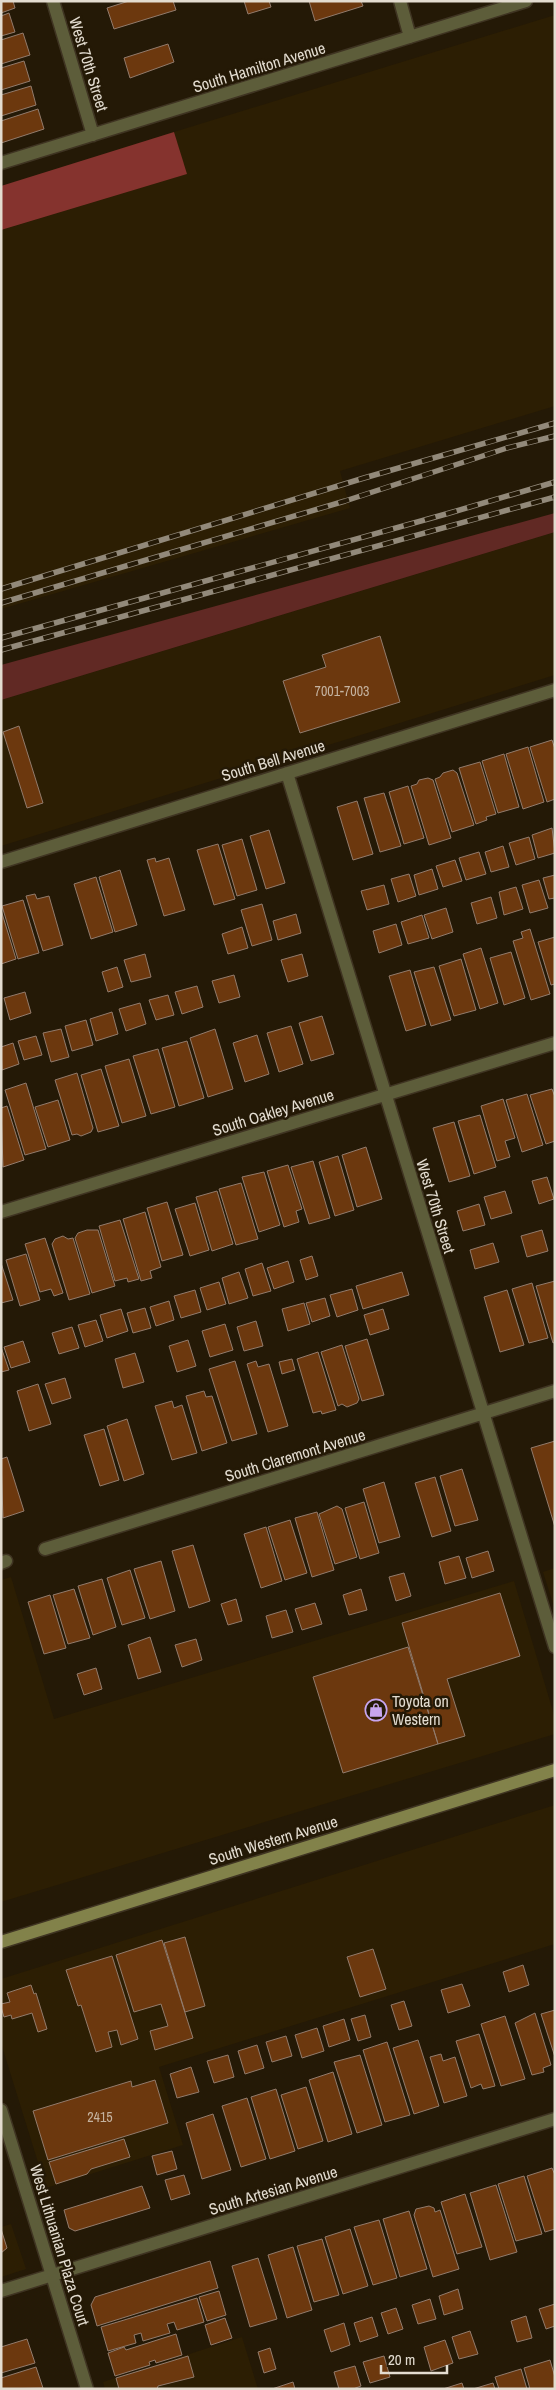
<svg xmlns="http://www.w3.org/2000/svg" width="556" height="2390" viewBox="0 0 556 2390" font-family="'Archivo Narrow',sans-serif">
<style>
.built{fill:#2c1e03}
.green{fill:#612924}
.forest{fill:#85332e}
.building{fill:#6c380e;stroke:#927b6c}
.lines{fill:none;stroke-linecap:round;stroke-linejoin:round}
.street-casing{stroke:#3f3422;stroke-width:15}
.secondary-casing{stroke:#3f3422;stroke-width:15}
.street{stroke:#5d5d3a;stroke-width:12}
.secondary{stroke:#82824a;stroke-width:12}
.rail-casing{stroke:#92897a;stroke-width:5.5}
.rail{stroke:#241906;stroke-width:4;stroke-dasharray:11;stroke-linecap:butt}
.labels{text-anchor:middle;stroke-width:5;stroke-linejoin:round;paint-order:stroke}
.number-label{font-size:14px;fill:#c5b3a0}
.street-label{font-size:16px;fill:#e3dcd0;stroke:#241906}
.poi-label{font-size:16px;fill:#e3dcd0;stroke:#241906;text-anchor:start}
</style>
<rect width="100%" height="100%" fill="#241906"/>
<path class="built" d="M555,15v391l-215,65 10,37 -349,101v-379l185,-56 -12,-42z
M555,532v143l-554,171v-146z
M555,1568v42l-12,-38z
M11,1577l43,142 460,-138 41,137v16l-554,168v-322z
M555,1805v139l-396,123 24,78 -137,43 -45,-145v-64z
M11,2224l15,45 -25,8v-50z
M242,2337l16,52h-153l-2,-7z"/>
<path class="green" d="M555,513v19l-554,168v-35z"/>
<path class="forest" d="M174,132l13,42 -186,56v-44z"/>
<path class="building" d="M1,1h12l2,7 -14,5z
M129,1h44l3,9 -62,19 -7,-21z
M244,1h25l2,6 -23,7z
M309,1h52l2,5 -48,15z
M9,13l6,19 -14,4v-20z
M23,33l7,22 -29,9v-24z
M168,44l6,18 -44,16 -6,-20z
M24,61l6,20 -29,9v-22z
M31,86l5,19 -35,11v-21z
M38,109l6,20 -43,14v-22z
M380,636l20,66 -100,31 -17,-52 43,-14 -4,-12z
M19,726l24,77 -16,5 -24,-76z
M552,740l3,9v50l-8,3 -17,-55z
M528,747l16,55 -21,7 -17,-55z
M504,754l15,53 -21,6 -16,-52z
M480,762l16,52 -10,3 1,3 -11,4 -17,-56z
M453,770l4,3 17,52 -22,7 -17,-53 5,-2 3,-4z
M428,778l5,2 18,58 -22,7 -18,-59 6,-2 2,-4z
M408,786l16,52 -20,6 -15,-52z
M384,793l17,53 -21,6 -16,-54z
M357,801l16,53 -20,6 -16,-53z
M552,828l3,25 -17,5 -6,-23z
M269,830l16,53 -19,6 -16,-53z
M529,837l6,22 -19,6 -7,-22z
M242,839l15,51 -20,6 -15,-51z
M218,844l17,55 -21,6 -17,-55z
M503,846l6,21 -18,5 -6,-20z
M479,852l7,22 -20,6 -7,-22z
M155,858l1,4 13,-4 16,52 -21,6 -17,-56z
M455,860l7,21 -19,6 -7,-21z
M432,869l6,20 -19,6 -5,-20z
M120,870l17,55 -22,7 -16,-55z
M409,874l7,22 -18,6 -7,-23z
M555,875v23l-6,1 -6,-21z
M96,877l17,55 -22,7 -17,-55z
M539,880l9,28 -18,5 -8,-28z
M384,885l5,19 -22,6 -6,-19z
M516,887l7,22 -19,6 -5,-23z
M35,894l2,5 12,-3 14,49 -20,6 -17,-55z
M491,897l6,21 -20,6 -6,-21z
M23,900l16,53 -21,6 -16,-53z
M262,904l10,36 -20,6 -11,-36z
M446,908l7,24 -21,7 -8,-24z
M1,910l15,49 -15,5z
M296,914l5,19 -23,7 -5,-19z
M422,915l7,23 -21,6 -7,-22z
M396,924l6,21 -23,8 -6,-22z
M242,927l6,21 -20,6 -6,-20z
M530,929l20,65 -19,6 -18,-59 10,-3 -2,-6z
M555,937v47l-4,1 -13,-43z
M481,948l17,55 -18,6 -17,-55z
M511,952l14,46 -21,7 -14,-47z
M145,954l6,23 -20,5 -7,-22z
M302,954l6,22 -20,6 -7,-22z
M461,959l15,51 -22,6 -15,-50z
M117,967l6,20 -15,5 -6,-20z
M434,967l17,53 -20,6 -17,-54z
M410,970l16,55 -20,6 -17,-55z
M234,975l6,22 -21,6 -7,-22z
M197,986l6,21 -21,7 -7,-22z
M25,992l6,21 -21,7 -6,-22z
M168,995l6,20 -18,5 -7,-20z
M140,1003l6,21 -20,7 -7,-22z
M112,1012l6,22 -22,7 -6,-22z
M322,1016l12,38 -23,7 -12,-38z
M86,1020l7,25 -21,6 -7,-25z
M291,1026l12,38 -24,8 -12,-39z
M61,1029l8,28 -18,5 -8,-29z
M215,1029l18,60 -25,8 -18,-59z
M257,1035l12,39 -24,8 -12,-39z
M36,1036l6,19 -18,5 -6,-19z
M187,1041l17,57 -25,8 -17,-58z
M13,1043l6,21 -17,6 -1,-23z
M158,1049l17,58 -24,7 -18,-58z
M129,1059l17,57 -24,7 -17,-57z
M101,1069l18,57 -21,6 -17,-57z
M77,1073l16,55 -2,4 -10,4 -4,-2 -5,1 -17,-55z
M26,1083l20,66 -21,6 -20,-65z
M552,1089l3,8v44l-9,3 -16,-49z
M527,1094l16,51 -21,7 -16,-52z
M503,1099l12,39 -10,3 5,16 -13,4 -16,-55z
M58,1100l12,40 -22,7 -13,-40z
M7,1106l17,54 -21,7 -2,-59z
M480,1115l16,52 -22,7 -16,-53z
M454,1122l16,54 -21,6 -16,-54z
M366,1147l16,52 -25,8 -15,-52z
M338,1156l16,54 -19,6 -16,-54z
M313,1161l17,57 -21,6 -18,-57z
M288,1165l14,44 -6,2 3,11 -15,5 -17,-56z
M264,1172l16,53 -21,7 -17,-55z
M547,1177l7,22 -15,5 -7,-23z
M241,1183l17,56 -22,6 -17,-56z
M217,1191l16,53 -21,7 -16,-54z
M505,1191l7,22 -21,6 -7,-22z
M167,1202l16,53 -21,6 -15,-53z
M195,1203l14,47 -19,6 -15,-47z
M479,1204l6,21 -22,6 -6,-20z
M145,1212l16,55 -11,4 2,7 -11,3 -18,-62z
M120,1220l19,59 -11,3 -1,-4 -12,3 -16,-55z
M87,1230h11l17,56 -23,7 -17,-55 3,-5z
M542,1230l6,21 -21,6 -6,-21z
M63,1236l5,3 5,-1 17,56 -21,6 -17,-56 3,-5z
M45,1238l18,55 -9,3 -3,-7 -11,3 -15,-48z
M493,1243l6,19 -24,7 -5,-19z
M26,1254l14,46 -20,6 -14,-46z
M312,1256l6,20 -12,4 -6,-20z
M288,1261l6,21 -20,7 -7,-21z
M1,1263l12,37 -12,3z
M262,1263l9,28 -18,5 -8,-27z
M239,1272l9,26 -19,6 -7,-26z
M402,1272l7,23 -46,14 -7,-23z
M555,1281v61l-2,1 -17,-57z
M219,1282l7,22 -19,6 -7,-22z
M532,1283l16,55 -19,5 -17,-54z
M352,1289l6,21 -21,7 -7,-22z
M195,1290l6,22 -20,6 -7,-22z
M507,1290l17,55 -24,7 -16,-55z
M325,1298l5,18 -18,6 -6,-19z
M169,1301l5,19 -18,6 -6,-19z
M304,1303l6,21 -22,7 -6,-22z
M145,1308l6,20 -18,5 -6,-20z
M121,1309l7,22 -21,7 -7,-23z
M383,1309l6,20 -19,6 -6,-20z
M96,1320l7,21 -18,6 -7,-22z
M256,1321l7,25 -19,5 -7,-24z
M225,1324l8,26 -23,7 -8,-26z
M72,1327l7,21 -20,6 -7,-21z
M367,1339l17,56 -22,6 -17,-55z
M188,1340l8,26 -19,6 -8,-26z
M23,1341l7,21 -19,6 -7,-21z
M342,1345l17,54 -2,4 -10,4 -5,-3 -4,2 -17,-54z
M1,1347l8,23 -8,2z
M318,1352l18,58 -14,4 -1,-3 -8,2 -16,-54z
M135,1353l9,29 -21,6 -8,-29z
M292,1359l3,11 -13,4 -3,-12z
M235,1361l22,73 -25,7 -23,-72z
M256,1361l2,6 11,-3 19,62 -20,6 -21,-68z
M65,1378l6,20 -19,6 -7,-20z
M38,1384l13,40 -22,7 -12,-40z
M204,1391l2,6 6,-1 15,47 -25,8 -16,-55z
M172,1401l2,7 8,-3 15,48 -25,7 -17,-54z
M127,1419l17,55 -20,7 -17,-55z
M104,1429l15,51 -19,6 -16,-51z
M555,1441v86l-24,-79z
M7,1457l17,54 -21,7 -2,-59z
M462,1469l16,51 -23,6 -15,-50z
M435,1477l16,54 -19,6 -17,-54z
M384,1482l16,55 -21,6 -16,-54z
M364,1502l15,51 -19,6 -15,-51z
M337,1506l5,3 15,48 -22,7 -16,-50z
M317,1512l17,58 -22,7 -17,-59z
M290,1520l17,53 -22,7 -17,-53z
M266,1527l16,54 -21,7 -17,-54z
M193,1545l17,56 -21,7 -17,-57z
M488,1551l6,20 -22,7 -6,-20z
M459,1556l7,22 -21,6 -6,-22z
M161,1561l14,50 -25,8 -16,-50z
M130,1570l15,48 -23,7 -15,-47z
M404,1573l7,23 -15,5 -7,-24z
M102,1579l14,48 -23,8 -15,-49z
M74,1589l16,49 -22,6 -15,-49z
M361,1589l6,21 -18,5 -6,-20z
M500,1593l20,63 -73,23 18,57 -27,8 -36,-121z
M50,1595l16,53 -22,6 -16,-52z
M236,1599l6,22 -14,4 -7,-21z
M315,1603l7,21 -20,6 -7,-21z
M286,1610l7,22 -21,6 -6,-22z
M150,1637l11,35 -23,7 -10,-34z
M196,1639l6,21 -20,7 -7,-22z
M408,1647l30,97 -95,29 -30,-96z
M96,1668l6,21 -18,6 -7,-21z
M185,1937l20,69 -20,6 -21,-69z
M162,1940l31,98 -38,12 -5,-19 18,-5 -7,-22 -27,8 -18,-57z
M373,1949l13,40 -26,8 -13,-40z
M112,1956l26,83 -17,6 -4,-15 -9,2 4,15 -16,5 -15,-47 -3,1 -12,-36z
M523,1965l6,20 -20,7 -6,-20z
M462,1984l8,22 -22,7 -7,-23z
M31,1985l3,9 2,-1 11,36 -9,3 -6,-19 -20,6 -1,-4 -7,2 -3,-10v-3l9,-2 -3,-9z
M404,2001l8,25 -13,4 -8,-25z
M555,2010v47l-14,-43z
M535,2013l16,52 -8,3 1,4 -12,3 -17,-52z
M365,2015l6,22 -13,4 -7,-22z
M505,2016l20,63 -24,7 -20,-62z
M344,2019l6,21 -21,7 -6,-21z
M317,2028l7,23 -22,7 -7,-23z
M479,2034l16,52 -12,3 -2,-5 -10,4 -15,-47z
M286,2036l6,20 -20,6 -6,-20z
M418,2040l21,66 -25,8 -21,-66z
M387,2042l23,73 -25,7 -22,-72z
M257,2045l7,23 -19,6 -7,-23z
M441,2054l2,7 12,-4 12,39 -23,7 -14,-46z
M228,2055l6,22 -20,6 -7,-22z
M360,2055l22,70 -25,8 -23,-71z
M191,2067l8,25 -22,6 -7,-24z
M333,2072l19,62 -24,8 -19,-62z
M155,2080l13,43 -120,37 -15,-49 98,-30 1,6z
M306,2087l17,54 -25,8 -17,-54z
M276,2089l19,62 -25,8 -19,-62z
M247,2098l19,61 -25,8 -19,-61z
M213,2114l18,56 -29,9 -16,-56z
M124,2139l6,18 -39,12 -4,5 -31,10 -7,-22z
M172,2151l5,18 -20,6 -5,-19z
M552,2168l3,7v54l-10,3 -18,-56z
M184,2175l6,19 -19,6 -6,-20z
M524,2176l18,58 -26,7 -18,-57z
M496,2185l21,67 -27,8 -20,-67z
M142,2186l8,22 -75,23 -6,-3 -5,-18z
M465,2194l17,53 -25,7 -16,-52z
M429,2206l5,2 1,4 5,-2 19,59 -26,8 -19,-62 2,-6z
M409,2211l18,58 -27,8 -17,-58z
M379,2220l18,58 -24,7 -19,-58z
M1,2229l6,19 -6,5z
M350,2229l18,57 -25,8 -18,-57z
M322,2239l17,56 -25,7 -17,-56z
M293,2247l19,63 -25,8 -19,-63z
M258,2258l19,61 -27,8 -18,-61z
M210,2261l8,27 -121,38 -6,-21 4,-8z
M458,2289l5,20 -19,6 -5,-19z
M219,2291l7,24 -19,6 -8,-24z
M197,2298l7,24 -27,8 -3,-8 -7,2 3,9 -27,8 -2,-8 -7,2 2,8 -28,8 -7,-24z
M430,2299l6,20 -18,5 -6,-19z
M555,2304v22l-9,3 -7,-20z
M396,2308l7,21 -15,5 -7,-21z
M526,2316l6,22 -15,4 -6,-21z
M372,2317l6,19 -18,6 -6,-19z
M225,2318l7,20 -21,7 -6,-20z
M344,2323l6,22 -19,7 -7,-22z
M470,2331l8,23 -19,5 -7,-22z
M176,2334l6,21 -26,8 -1,-3 -6,2 1,3 -35,11 -7,-23 16,-6 2,3z
M27,2339l8,24 -34,10v-26z
M445,2340l8,23 -22,8 -7,-24z
M270,2348l6,21 -12,4 -6,-21z
M188,2356l6,21 -36,9 -1,3h-38l-3,-11z
M384,2356l6,21 -20,6 -7,-21z
M550,2360l5,17v12h-25l-6,-21z
M355,2366l6,20 -8,3h-14l-5,-17z
M36,2367l7,21 -42,1v-11z
M521,2369l6,20h-28l-4,-12z
M293,2382l2,7h-23z
M462,2383l2,6h-21z
M493,2383l2,6h-22z"/>
<g class="lines">
<g class="street-casing">
<path id="street" d="M53,1l40,134
M400,1l10,36
M1,163l525,-162
M287,773l268,874
M1,862l554,-172
M1,1212l554,-169
M45,1549l510,-158
M1,1563l5,-2
M1,2110l86,279
M1,2291l554,-172"/>
</g>
<g class="secondary-casing">
<path id="secondary" d="M1,1942l554,-172"/>
</g>
<use href="#street" class="street"/>
<use href="#secondary" class="secondary"/>
<g class="rail-casing">
<path id="rail" d="M1,589l363,-111 191,-55
M1,603l344,-102 162,-53 48,-12
M1,638l445,-124 109,-32
M1,650l554,-153"/>
</g>
<use href="#rail" class="rail"/>
</g>
<defs>
<g id="shop-ring" transform="scale(1.125)"><circle r="9.5" fill="#241906" stroke="#c7a6ef" stroke-width="1.5"/><path d="M-5-2.5h2.3a2.7 3.5 0 0 1 5.4 0H5L5.5 6h-11ZM-1.5-2.5h3a1.5 2.3 0 0 0-3 0Z" fill="#c7a6ef"/></g>
</defs>
<g fill-rule="evenodd">
<use href="#shop-ring" x="376" y="1710"/>
</g>
<g class="labels">
<g class="number-label">
<text x="342" y="696">7001-7003</text>
<text x="100" y="2122">2415</text>
</g>
<g class="street-label">
<text transform="translate(89 64) rotate(73)" y="6">West 70th Street</text>
<text transform="translate(259 67) rotate(-17)" y="6">South Hamilton Avenue</text>
<text transform="translate(273 760) rotate(-17)" y="6">South Bell Avenue</text>
<text transform="translate(273 1112) rotate(-17)" y="6">South Oakley Avenue</text>
<text transform="translate(436 1206) rotate(73)" y="6">West 70th Street</text>
<text transform="translate(295 1455) rotate(-17)" y="6">South Claremont Avenue</text>
<text transform="translate(273 1840) rotate(-17)" y="6">South Western Avenue</text>
<text transform="translate(273 2190) rotate(-17)" y="6">South Artesian Avenue</text>
<text transform="translate(60 2245) rotate(73)" y="6">West Lithuanian Plaza Court</text>
</g>
<g class="poi-label">
<text x="392" y="1707">Toyota on<tspan x="392" dy="18">Western</tspan></text>
</g>
</g>
<rect width="556" height="2390" fill="none" stroke="#e3dcd0" stroke-width="5"/>
<path d="M381 2365v8h66v-8" fill="none" stroke="#e3dcd0" stroke-width="2.5"/>
<text x="388" y="2365" font-size="15" fill="#e3dcd0" stroke="#241906" stroke-width="4" paint-order="stroke">20 m</text>
</svg>
